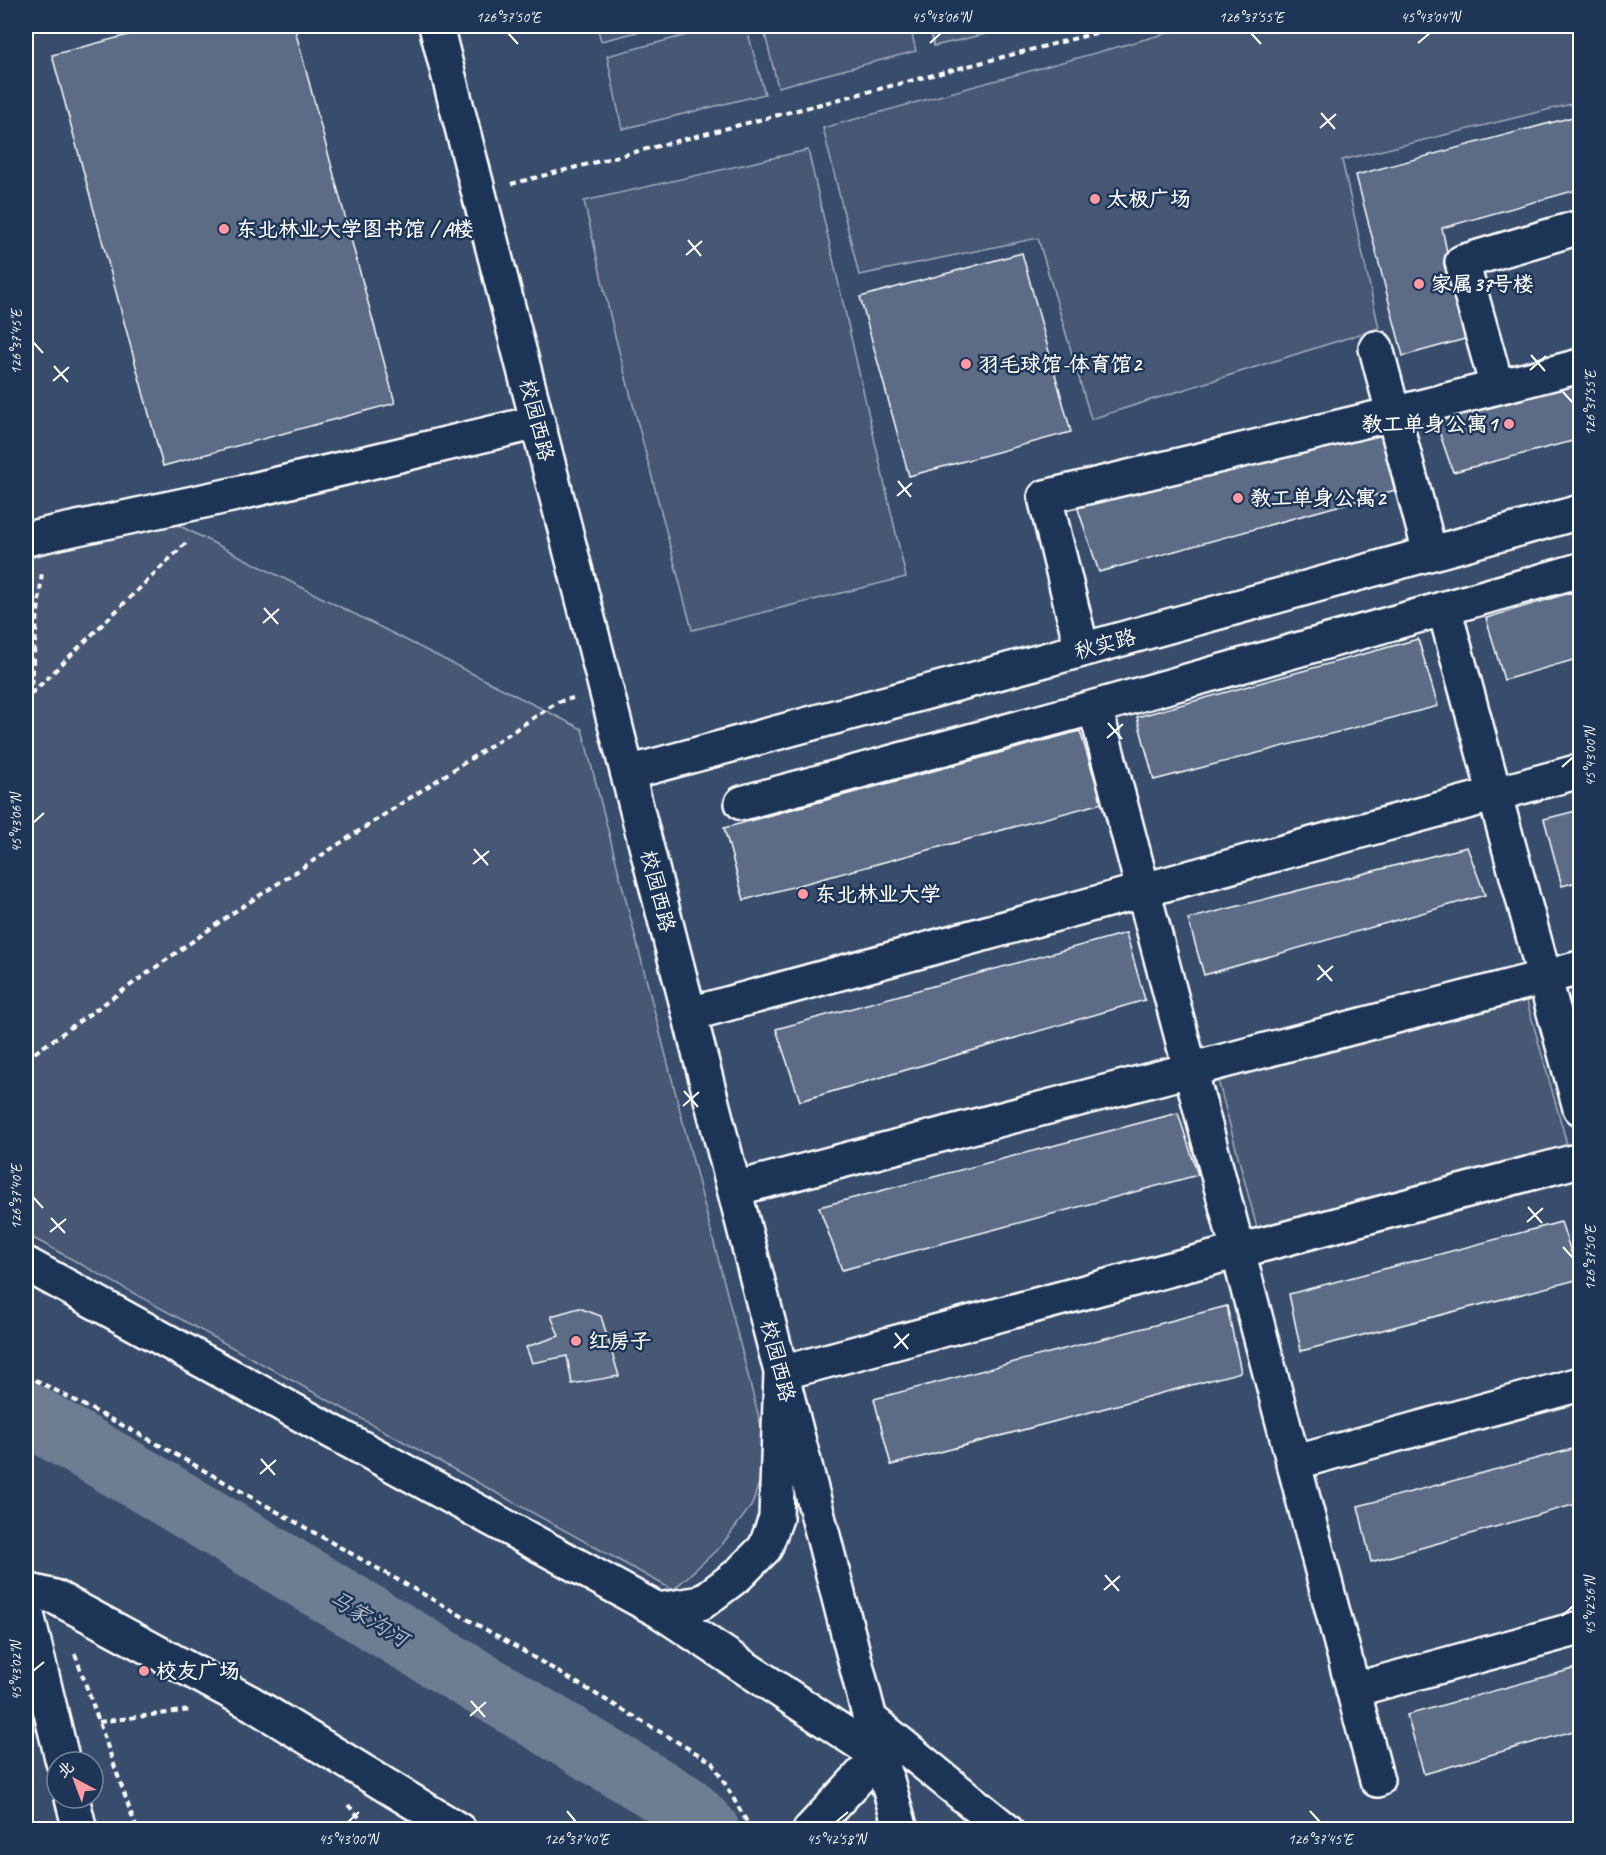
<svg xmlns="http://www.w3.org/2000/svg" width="1606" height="1855" viewBox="0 0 1606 1855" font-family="Caveat,'LXGW WenKai TC',sans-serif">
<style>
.built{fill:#394e6c;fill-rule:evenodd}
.green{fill:#465975;stroke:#a2acba;stroke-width:1.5}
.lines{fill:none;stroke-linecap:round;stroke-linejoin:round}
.river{stroke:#6d7d92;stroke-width:63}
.building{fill:#5b6c86;stroke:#fff;stroke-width:1.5}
.minor-casing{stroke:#fff;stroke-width:38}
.path{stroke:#fff;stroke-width:4;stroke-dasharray:6 4.5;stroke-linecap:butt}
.minor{stroke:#1d3557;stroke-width:33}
.ticks{fill:none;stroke:#fff;stroke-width:2}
.poi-dot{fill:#ff9aa2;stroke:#1d3557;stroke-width:2}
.labels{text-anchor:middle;stroke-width:5;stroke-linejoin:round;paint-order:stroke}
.poi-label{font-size:21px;font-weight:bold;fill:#fff;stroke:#1d3557;text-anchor:start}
.street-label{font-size:21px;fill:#fff;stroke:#1d3557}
.water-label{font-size:22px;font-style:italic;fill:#b6bec8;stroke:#1d3557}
.neatline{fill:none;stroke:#fff;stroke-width:2}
.ticks-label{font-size:15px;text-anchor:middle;fill:#fff}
</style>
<rect width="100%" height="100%" fill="#2a4161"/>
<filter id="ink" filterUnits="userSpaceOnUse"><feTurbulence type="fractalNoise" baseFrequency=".0167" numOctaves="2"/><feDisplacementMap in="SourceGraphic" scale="12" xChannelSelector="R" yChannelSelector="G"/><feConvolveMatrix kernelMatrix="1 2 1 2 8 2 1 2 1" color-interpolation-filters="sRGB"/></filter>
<g filter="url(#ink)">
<path class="built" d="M26,26h1554v1803l-1554,1zM57,1762h36v36h-36z"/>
<path class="green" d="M597,26h65l-61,15z
M721,26h25l19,68 -143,35 -15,-73z
M763,26h147l6,25 -138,36z
M929,26h91l-86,20z
M1193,26h387v76l-238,58 37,168 -288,91 -53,-181 -179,37 -36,-147z
M808,150l98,427 -214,53 -79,-302 -29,-127z
M172,522l410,207 186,724 -16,52 -31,41 -48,44 -647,-356v-675z
M1526,998l43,153 -312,77 -39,-148z"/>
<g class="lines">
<path class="river" d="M26,1413l116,67 544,327 22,23"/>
</g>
<path class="building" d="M162,26h132l101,377 -232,63 -111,-411z
M1580,115v74l-138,39 23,111 -62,17 -47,-181z
M1022,253l49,179 -162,44 -49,-179z
M1580,369v70l-127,33 -22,-64z
M1383,422l16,67 -300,83 -22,-66z
M1580,590v68l-76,22 -18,-62z
M1418,639l20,67 -284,74 -17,-63z
M1080,731l22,72 -358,97 -20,-72z
M1580,810v71l-18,5 -18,-67z
M1467,847l18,48 -281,80 -16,-56z
M1126,933l19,67 -345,101 -24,-72z
M1178,1113l20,62 -356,95 -23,-63z
M1561,1222l19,57 -279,72 -12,-57z
M1227,1306l14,66 -350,93 -17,-66z
M579,1308l22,8 18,60 -47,8 -5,-28 -35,7 -6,-16 33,-11 -8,-20z
M1580,1447v56l-209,59 -13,-56z
M1580,1667v62l-156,45 -17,-59z"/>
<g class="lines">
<g class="minor-casing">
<path id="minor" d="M436,26l434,1693 31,111
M1376,348l54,205
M1497,387l-35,-125 118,-35
M26,539l210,-45 302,-72
M1444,608l136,500
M1082,650l-37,-153 348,-83 187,-48
M1095,707l282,1073
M628,773l454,-123 498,-138
M742,803l353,-96 485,-137
M690,1014l890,-243
M734,1189l846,-221
M26,1264l632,346 221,146
M1293,1463l287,-79
M26,1590l29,7 196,106 208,127
M26,1610l37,152
M658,1610l43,-7 37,-28 27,-27 11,-30 5,-145 799,-213
M1353,1690l227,-62
M870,1719l136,111
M72,1798l8,32
M810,1830l69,-74"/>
</g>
<path class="path" d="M511,184l612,-158
M31,694l158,-154
M26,737l16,-166
M26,1059l208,-147 324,-210 15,-4
M26,1375l117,61 356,201 214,126 34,59 9,8
M75,1654l62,176
M99,1722l91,-12
M348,1805l23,25"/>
<use href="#minor" class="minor"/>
</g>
</g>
<path class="ticks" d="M508,33l10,11M1251,33l10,11M930,43l11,-10M1418,43l12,-10M1321,113l14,16M1320,128l16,-14M688,240l13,16M686,255l16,-14M33,342l10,11M1531,355l14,16M54,366l14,16M1530,370l16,-14M53,381l16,-14M1563,392l10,11M898,481l13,16M897,496l15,-13M264,608l14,16M263,623l16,-14M1108,723l14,16M1107,738l16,-14M1562,767l11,-10M33,823l11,-10M474,849l14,16M473,864l16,-13M1318,965l14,16M1317,980l16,-14M684,1091l14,16M683,1106l16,-14M33,1197l10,11M1528,1207l14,16M51,1218l14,15M1527,1222l16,-14M50,1232l16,-13M1563,1247l10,11M895,1333l13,16M894,1348l15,-14M261,1459l14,16M260,1474l16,-14M1105,1575l14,16M1104,1590l16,-14M1562,1616l11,-10M33,1671l11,-9M471,1701l14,16M470,1716l16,-14M567,1811l9,11M1310,1811l10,11M348,1822l11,-10M836,1822l12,-10"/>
<g class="poi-dot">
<circle cx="1095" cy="199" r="6"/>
<circle cx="224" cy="229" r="6"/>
<circle cx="1419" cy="284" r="6"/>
<circle cx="966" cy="364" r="6"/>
<circle cx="1509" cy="424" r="6"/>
<circle cx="1238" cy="498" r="6"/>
<circle cx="803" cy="894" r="6"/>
<circle cx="576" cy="1341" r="6"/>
<circle cx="144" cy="1671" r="6"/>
</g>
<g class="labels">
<g class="poi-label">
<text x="1107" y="206">太极广场</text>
<text x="236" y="236">东北林业大学图书馆 / A楼</text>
<text x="1431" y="291">家属37号楼</text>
<text x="978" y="371">羽毛球馆-体育馆2</text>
<text x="1497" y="431" text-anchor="end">教工单身公寓1</text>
<text x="1250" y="505">教工单身公寓2</text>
<text x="815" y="901">东北林业大学</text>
<text x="588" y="1348">红房子</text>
<text x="156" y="1678">校友广场</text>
</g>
<g class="street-label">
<text transform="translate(537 420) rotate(76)" y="7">校园西路</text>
<text transform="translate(1105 644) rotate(-15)" y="7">秋实路</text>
<text transform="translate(658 891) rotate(76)" y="7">校园西路</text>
<text transform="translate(778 1361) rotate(76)" y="7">校园西路</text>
</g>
<g class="water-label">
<text transform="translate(369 1618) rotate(31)" y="8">马家沟河</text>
</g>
</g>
<rect width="1606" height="1855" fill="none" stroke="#1d3557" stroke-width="66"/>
<g transform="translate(75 1780) rotate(319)"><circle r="28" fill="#1d3557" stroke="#77869a" stroke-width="1.5"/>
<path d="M0-4.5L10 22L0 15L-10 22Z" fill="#ff9aa2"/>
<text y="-9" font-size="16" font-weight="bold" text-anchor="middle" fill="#ffffff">北</text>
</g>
<rect x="33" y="33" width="1540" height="1789" class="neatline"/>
<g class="ticks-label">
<text x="508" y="22">126°37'50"E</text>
<text x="941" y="22">45°43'06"N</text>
<text x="1251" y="22">126°37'55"E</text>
<text x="1430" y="22">45°43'04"N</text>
<text transform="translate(16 342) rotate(-90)" y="5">126°37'45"E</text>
<text transform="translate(1590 403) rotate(-90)" y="5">126°37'55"E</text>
<text transform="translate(1590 757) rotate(-90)" y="5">45°43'00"N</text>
<text transform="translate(16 823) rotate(-90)" y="5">45°43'06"N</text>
<text transform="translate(16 1197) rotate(-90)" y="5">126°37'40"E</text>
<text transform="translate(1590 1258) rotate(-90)" y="5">126°37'50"E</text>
<text transform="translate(1590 1606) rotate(-90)" y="5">45°42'56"N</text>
<text transform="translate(16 1671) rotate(-90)" y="5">45°43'02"N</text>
<text x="348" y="1844">45°43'00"N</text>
<text x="576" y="1844">126°37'40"E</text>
<text x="836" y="1844">45°42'58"N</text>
<text x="1320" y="1844">126°37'45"E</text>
</g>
</svg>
